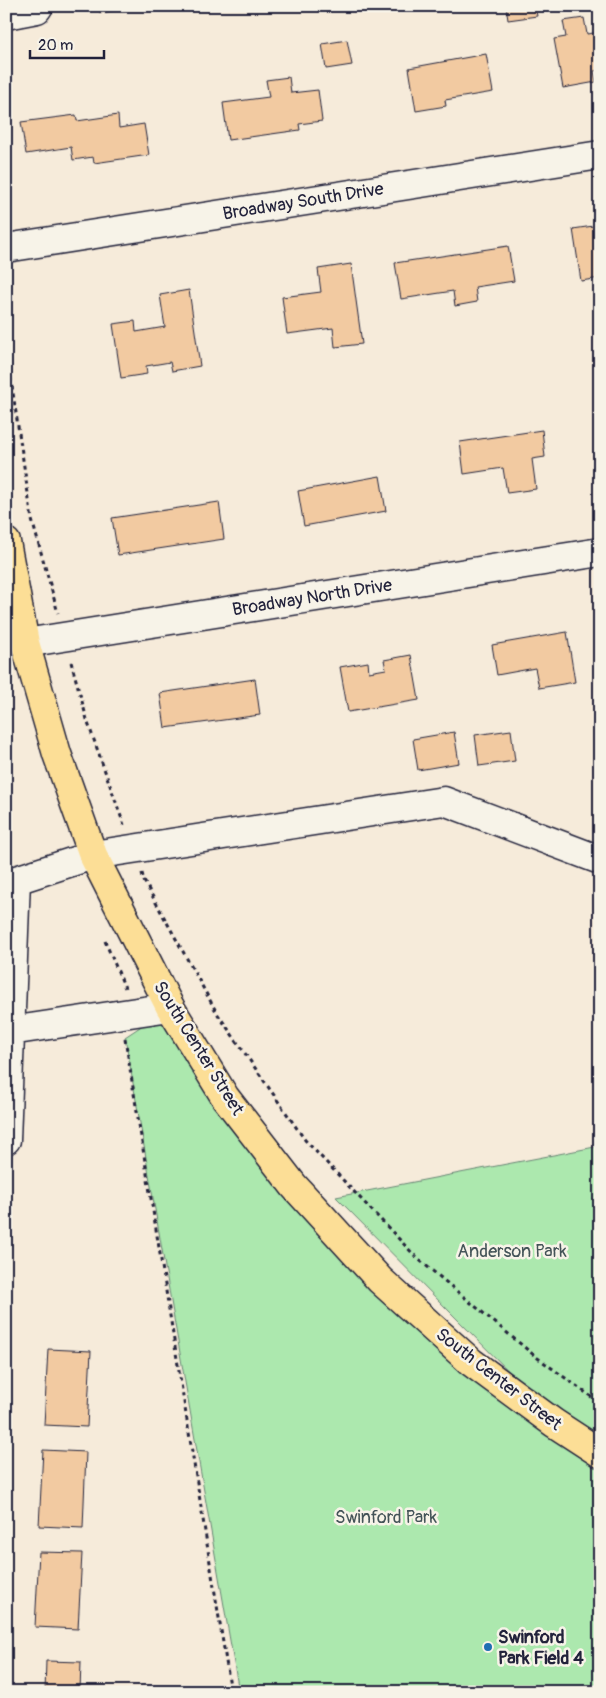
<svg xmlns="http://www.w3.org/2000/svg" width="606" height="1698" viewBox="0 0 606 1698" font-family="Pangolin,sans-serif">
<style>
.green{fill:#ace8ae;stroke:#678574}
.building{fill:#f2caa1;stroke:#22223b}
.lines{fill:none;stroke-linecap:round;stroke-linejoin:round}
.minor-casing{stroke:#22223b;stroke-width:31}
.major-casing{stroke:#22223b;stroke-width:31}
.path{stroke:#22223b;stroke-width:3;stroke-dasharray:4 4;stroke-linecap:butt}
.minor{stroke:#f7f3e8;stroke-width:28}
.major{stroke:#fcde96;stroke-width:28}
.poi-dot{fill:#1f6fb2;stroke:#f7f3e8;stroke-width:2}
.labels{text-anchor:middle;stroke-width:5;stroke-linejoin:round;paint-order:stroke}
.street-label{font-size:18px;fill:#22223b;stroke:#f7f3e8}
.park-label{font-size:18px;fill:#445458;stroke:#f7f3e8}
.poi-label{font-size:18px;font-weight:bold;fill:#22223b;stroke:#f7f3e8;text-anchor:start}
</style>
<rect width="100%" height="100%" fill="#f6ebda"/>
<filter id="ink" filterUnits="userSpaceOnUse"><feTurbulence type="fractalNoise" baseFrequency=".02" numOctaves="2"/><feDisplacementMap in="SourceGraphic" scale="10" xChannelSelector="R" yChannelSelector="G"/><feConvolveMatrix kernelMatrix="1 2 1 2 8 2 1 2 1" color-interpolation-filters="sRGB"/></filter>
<g filter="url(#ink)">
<path class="green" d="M170,1007l124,179 277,248 -235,-237 264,-51v546h-361l-114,-655z"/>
<path class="building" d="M99,6h45l-44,7z
M506,6h29l2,10 -29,4z
M584,18l3,16 13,-2v38l-6,1 2,11 -33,6 -9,-49 12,-2 -3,-16z
M347,40l5,25 -26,4 -4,-25z
M486,54l7,38 -48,8 1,6 -30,5 -7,-43z
M289,77l2,16 27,-3 4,31 -23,3 1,6 -72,10 -5,-37 46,-6 -3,-17z
M76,115l1,6 41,-6 1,13 25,-4 5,31 -55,8 -1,-6 -20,3 -2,-13 -45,7 -5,-32z
M600,225v53l-19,3 -8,-52z
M508,246l6,35 -39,6 2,15 -22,4 -2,-15 -52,8 -6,-36z
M351,264l11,80 -27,3 -2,-19 -46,6 -5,-37 39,-5 -3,-23z
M189,290l11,76 -28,5 -2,-9 -24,4 1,8 -26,4 -8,-54 22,-3 1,11 29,-5 -5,-32z
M542,430l3,27 -13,2 4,30 -29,4 -4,-25 -39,6 -4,-32z
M380,476l6,35 -82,15 -6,-35z
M219,502l5,37 -106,16 -6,-37z
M567,632l8,50 -36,6 -4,-20 -38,7 -5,-30z
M411,655l8,45 -71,12 -8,-45 28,-5 1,10 17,-3 -2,-9z
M255,679l5,36 -95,13 -5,-35z
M511,730l4,31 -36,5 -4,-31z
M454,732l5,31 -41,7 -5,-31z
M48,1349l43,2 -4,76 -43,-2z
M43,1450l43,2 -3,76 -44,-2z
M39,1552l43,1 -4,76 -43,-2z
M46,1661l35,1 -1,29 6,1h-41z"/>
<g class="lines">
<g class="minor-casing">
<path id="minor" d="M6,15l31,-6 2,-3
M6,248l594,-93
M25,643l575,-91
M6,882l10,-2 77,-25 351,-54 156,59
M10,1031l160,-24
M6,1140l10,-260"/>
</g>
<g class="major-casing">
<path id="major" d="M6,542l19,101 32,111 36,101 77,152 55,90 69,89 86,94 91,82 83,61 46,30"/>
</g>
<path class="path" d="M6,346l26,174 26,93
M71,662l17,61 36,102
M142,873l2,8 73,132 88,127 112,118 118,98 65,47
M105,941l20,47
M125,1038l106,654"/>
<use href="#minor" class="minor"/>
<use href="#major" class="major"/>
</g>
</g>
<circle class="poi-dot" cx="488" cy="1647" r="5"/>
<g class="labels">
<g class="street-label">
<text transform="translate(303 201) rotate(-9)" y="6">Broadway South Drive</text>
<text transform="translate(312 597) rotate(-9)" y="6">Broadway North Drive</text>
<text transform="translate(199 1048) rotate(58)" y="6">South Center Street</text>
<text transform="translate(499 1379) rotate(38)" y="6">South Center Street</text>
</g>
<g class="park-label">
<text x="512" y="1257">Anderson Park</text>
<text x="386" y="1523">Swinford Park</text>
</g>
<g class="poi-label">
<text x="498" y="1643">Swinford<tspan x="498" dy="21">Park Field 4</tspan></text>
</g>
</g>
<rect width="606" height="1698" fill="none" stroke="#f7f3e8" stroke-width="25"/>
<rect x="12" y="12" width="581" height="1673" fill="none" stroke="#22223b" stroke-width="2" filter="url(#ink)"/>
<path d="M30 50v8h74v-8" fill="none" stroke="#22223b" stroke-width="2.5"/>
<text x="38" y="50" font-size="15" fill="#22223b" stroke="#f7f3e8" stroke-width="4" paint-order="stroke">20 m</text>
</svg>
